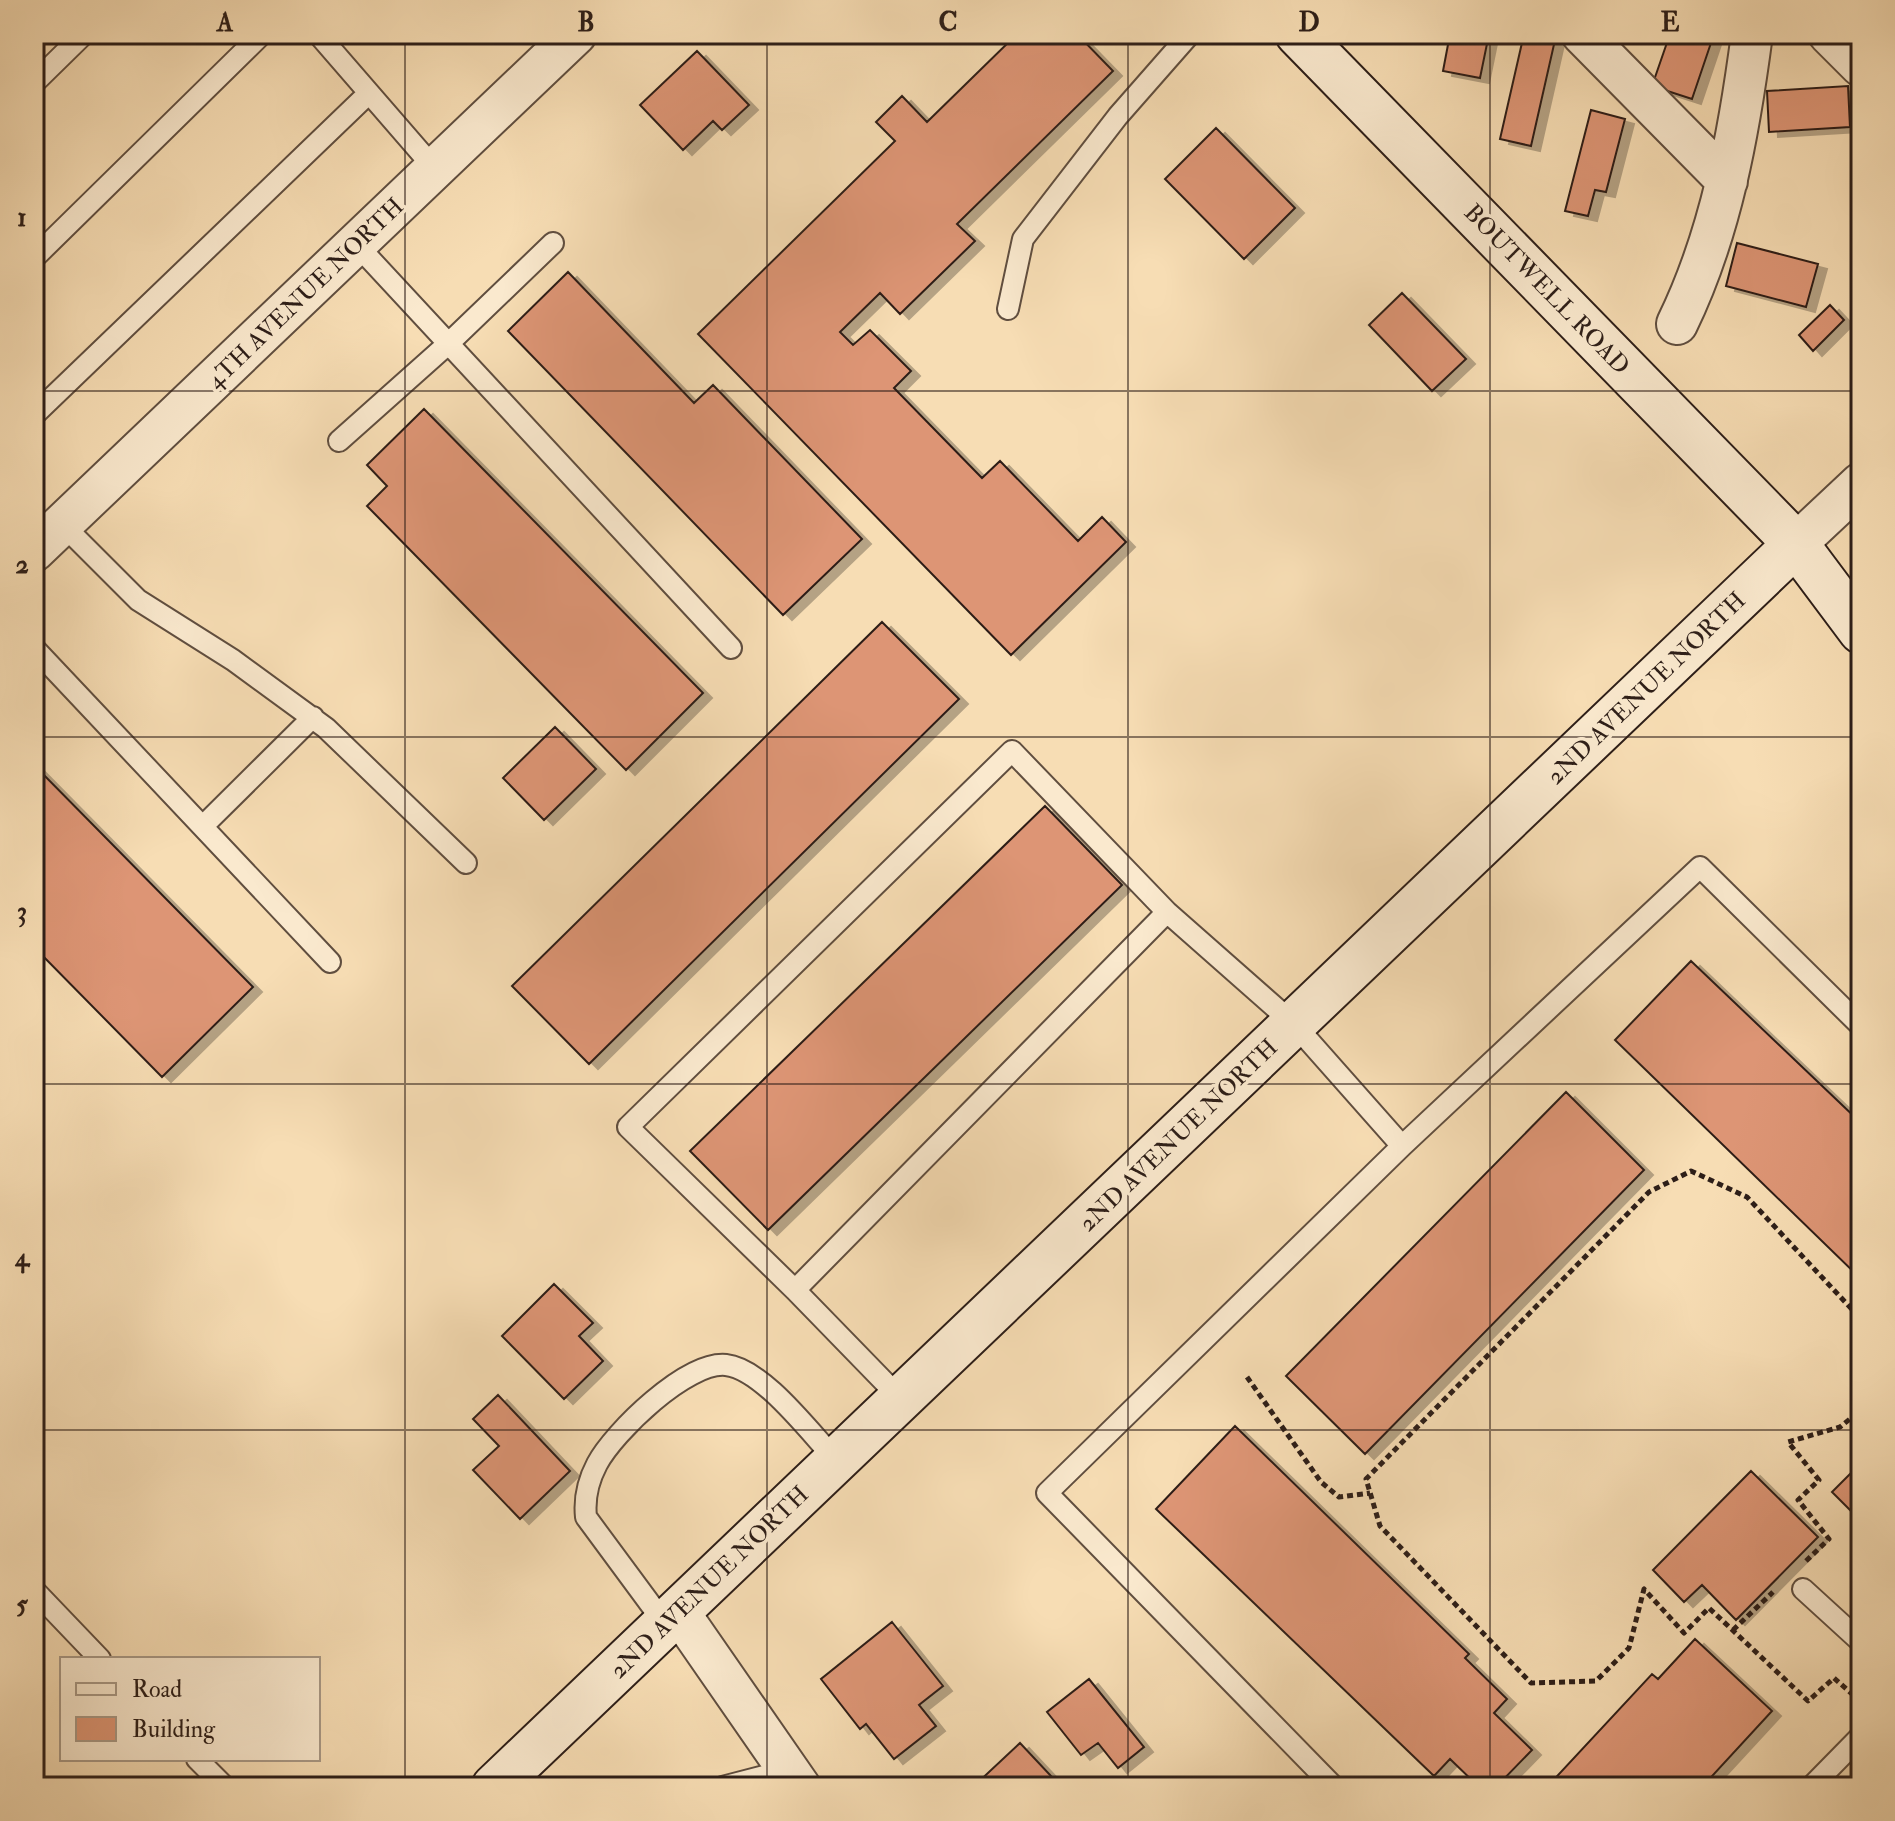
<svg xmlns="http://www.w3.org/2000/svg" width="1895" height="1821" viewBox="0 0 1895 1821" font-family="'IM FELL Double Pica',serif">
<style>
.building{fill:#dd9574;stroke:#2d1e18;stroke-width:2;filter:url(#shadow)}
.lines{fill:none;stroke-linecap:round;stroke-linejoin:round}
.lane-casing{stroke:#604e3f;stroke-width:24}
.street-casing{stroke:#604e3f;stroke-width:44}
.secondary-casing{stroke:#2d1e18;stroke-width:48}
.path{stroke:#2d1e18;stroke-width:5;stroke-dasharray:6 4;stroke-linecap:butt}
.lane{stroke:#fae9ce;stroke-width:20}
.street{stroke:#fae9ce;stroke-width:40}
.secondary{stroke:#fae9ce;stroke-width:44}
.grid{fill:none;stroke:#2d1e18;stroke-width:2;stroke-opacity:0.55}
.labels{text-anchor:middle;stroke-width:7;stroke-linejoin:round;paint-order:stroke}
.street-label{font-size:24px;fill:#2d1e18;stroke:#fae9ce}
.neatline{fill:none;stroke:#2d1e18;stroke-width:3}
.grid-label{font-size:26px;text-anchor:middle;font-weight:bold;fill:#2d1e18}
</style>
<defs>
<filter id="shadow"><feDropShadow dx="9" dy="5" stdDeviation="0" flood-color="#0004"/></filter>
</defs>
<rect width="100%" height="100%" fill="#f7ddb4"/>
<filter id="stains"><feTurbulence type="fractalNoise" baseFrequency=".0025" numOctaves="4"/><feColorMatrix values="0 0 0 0 .2 0 0 0 0 .09 0 0 0 0 .02 0 0 0 .5 -.17"/></filter>
<radialGradient id="worn" r=".72"><stop offset=".6" stop-color="#630" stop-opacity="0"/><stop offset="1" stop-color="#630" stop-opacity=".3"/></radialGradient>
<path class="building" d="M1017,34h60l36,37 -156,153 18,17 -75,73 -20,-21 -40,39 13,13 17,-15 41,41 -17,17 88,90 18,-17 78,80 24,-24 24,25 -115,113 -313,-321 197,-193 -19,-19 26,-26 25,26z
M1450,34h39l-9,44 -37,-7z
M1524,34l31,6 -24,106 -31,-7z
M1670,34h44l-22,65 -40,-13z
M697,51l52,54 -27,25 -9,-9 -30,29 -43,-45z
M1848,86l2,41 -81,5 -2,-41z
M1591,110l34,9 -19,73 -11,-2 -7,26 -23,-5z
M1216,128l79,80 -51,51 -79,-80z
M1737,243l81,21 -12,43 -80,-21z
M568,272l126,131 19,-18 149,154 -79,76 -275,-284z
M1402,293l64,66 -34,32 -63,-66z
M1830,305l14,15 -31,31 -14,-16z
M424,409l279,284 -77,77 -259,-264 20,-20 -20,-21z
M882,622l77,77 -370,365 -77,-78z
M555,727l41,42 -52,51 -41,-42z
M34,765l219,222 -91,90 -128,-130z
M1045,806l77,79 -354,345 -78,-79z
M1691,961l170,162v156l-246,-239z
M1566,1092l78,78 -279,284 -79,-78z
M554,1284l39,39 -14,13 24,25 -39,38 -62,-63z
M498,1395l72,76 -50,48 -47,-49 26,-24 -26,-27z
M1235,1426l234,228 -4,4 42,41 -13,14 38,37 -36,37h-17l-29,-28 -16,17 -278,-267z
M1861,1463v58l-29,-29z
M1751,1471l67,66 -82,83 -34,-35 -18,17 -31,-32z
M892,1622l51,64 -24,19 17,21 -42,33 -28,-35 -6,5 -39,-50z
M1695,1639l77,72 -70,76h-155l105,-113 6,5z
M1089,1679l55,68 -26,21 -20,-25 -17,12 -34,-43z
M1020,1743l31,33 -11,11h-67z"/>
<g class="lines">
<g class="lane-casing">
<path id="lane" d="M318,34l117,135
M34,83l50,-49
M356,244l375,404
M34,258l228,-224
M1008,309l15,-70 95,-123 72,-82
M34,415l335,-322
M339,441l110,-98 104,-100
M62,524l76,76 95,60 93,68 140,135
M34,648l296,314
M203,826l110,-109
M795,1290l-167,-163 384,-376 155,161
M901,1399l-106,-109 372,-378 127,112 108,122
M1803,1589l58,53
M34,1590l66,69
M665,1624l-79,-107c-2,-19 2,-36 11,-53 17,-32 90,-103 129,-99 37,4 85,69 111,96
M197,1759l28,28
M722,1787l66,-17
M1334,1787l-287,-294 355,-347 298,-279 161,159
M1811,1787l50,-51"/>
</g>
<g class="street-casing">
<path id="street" d="M1582,34l145,147
M1829,34l32,32
M1677,324c44,-90 62,-191 75,-290
M1796,544l65,-61
M34,551l542,-517
M678,1611l122,176"/>
</g>
<g class="secondary-casing">
<path id="secondary" d="M1298,34l498,510 65,87
M494,1787l1302,-1243"/>
</g>
<path class="path" d="M1247,1377l74,105 18,15 31,-4
M1806,1561l23,-22 -31,-39 21,-20 -31,-38 52,-15 21,-17
M1733,1630l40,-38
M1861,1702l-27,-24 -26,23 -99,-93 -25,25 -40,-44 -15,59 -33,33 -65,2 -151,-157 -14,-47 283,-287 42,-21 56,26 114,122"/>
<use href="#lane" class="lane"/>
<use href="#street" class="street"/>
<use href="#secondary" class="secondary"/>
</g>
<path class="grid" d="M405,34v1753M767,34v1753M1128,34v1753M1490,34v1753M34,391h1827M34,737h1827M34,1084h1827M34,1430h1827"/>
<g class="labels">
<g class="street-label">
<text transform="translate(1547 289) rotate(46)" y="8">BOUTWELL ROAD</text>
<text transform="translate(305 293) rotate(-44)" y="8">4TH AVENUE NORTH</text>
<text transform="translate(1646 688) rotate(-44)" y="8">2ND AVENUE NORTH</text>
<text transform="translate(1178 1135) rotate(-44)" y="8">2ND AVENUE NORTH</text>
<text transform="translate(709 1582) rotate(-44)" y="8">2ND AVENUE NORTH</text>
</g>
</g>
<rect width="1895" height="1821" fill="none" stroke="#f7ddb4" stroke-width="88"/>
<rect x="60" y="1657" width="260" height="104" fill="#fae9ce" stroke="#a89885" stroke-width="2"/>
<rect x="76" y="1683" width="40" height="12" fill="#fae9ce" stroke="#a89885" stroke-width="2"/>
<text x="132" y="1697" font-size="24" fill="#2d1e18">Road</text>
<rect x="76" y="1717" width="40" height="24" fill="#dd9574" stroke="#a89885" stroke-width="2"/>
<text x="132" y="1737" font-size="24" fill="#2d1e18">Building</text>
<rect x="44" y="44" width="1807" height="1733" class="neatline"/>
<g class="grid-label">
<text x="225" y="31">A</text>
<text x="586" y="31">B</text>
<text x="948" y="31">C</text>
<text x="1309" y="31">D</text>
<text x="1670" y="31">E</text>
<text x="22" y="226">1</text>
<text x="22" y="573">2</text>
<text x="22" y="920">3</text>
<text x="22" y="1266">4</text>
<text x="22" y="1613">5</text>
</g>
<rect width="100%" height="100%" filter="url(#stains)"/>
<rect width="100%" height="100%" fill="url(#worn)"/>
</svg>
